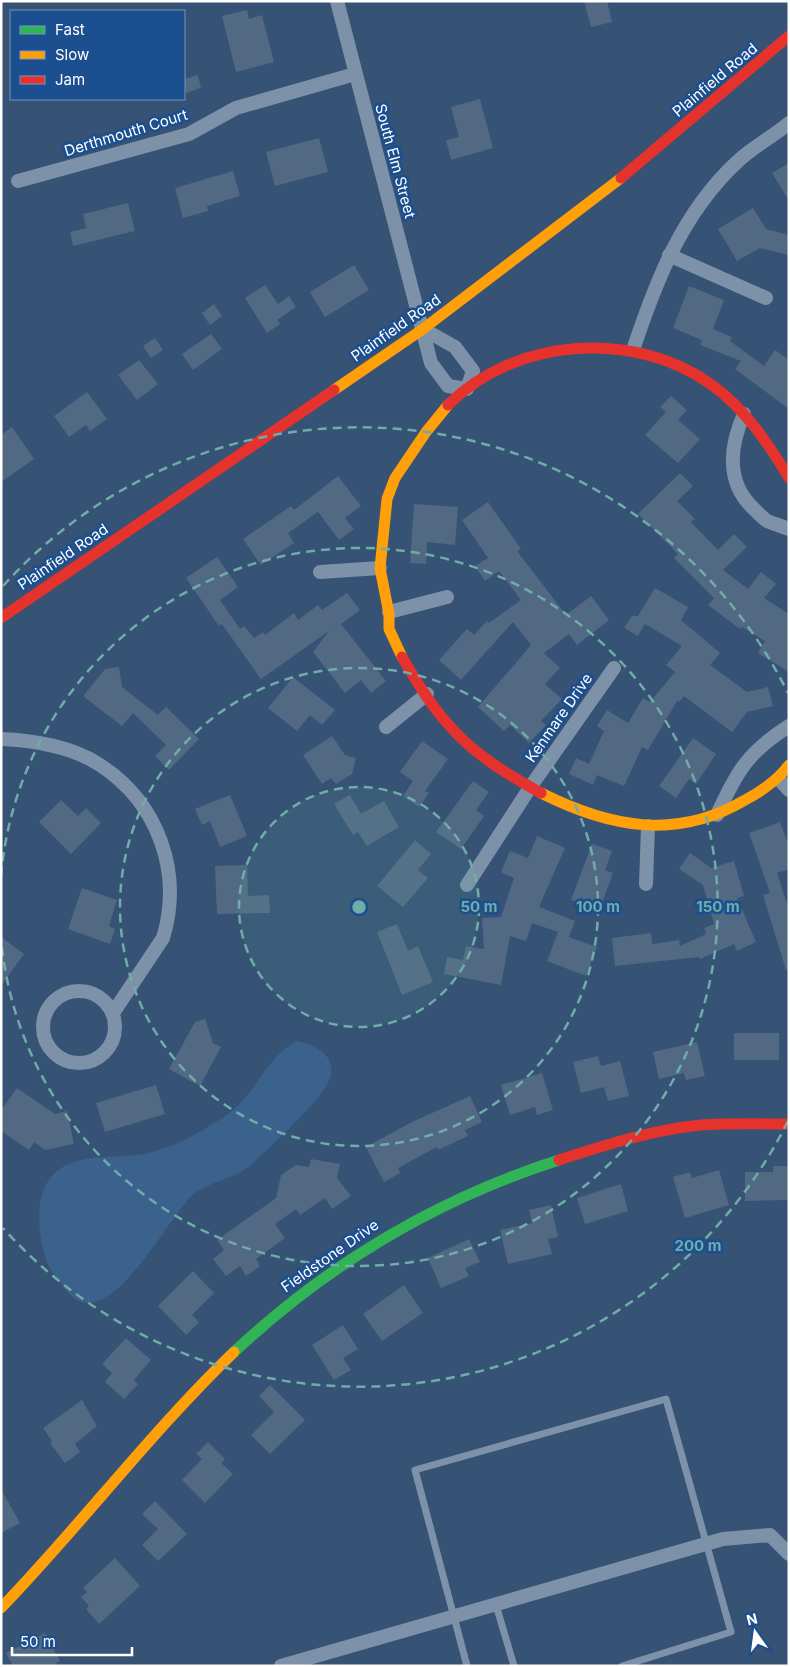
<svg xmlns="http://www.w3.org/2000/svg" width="790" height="1667" viewBox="0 0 790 1667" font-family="Inter,sans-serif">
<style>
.water{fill:#3b618d}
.building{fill:#526984}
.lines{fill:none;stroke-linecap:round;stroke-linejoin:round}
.lane{stroke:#7d92a8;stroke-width:7}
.street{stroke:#7d92a8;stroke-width:14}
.fast{stroke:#30b455;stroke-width:11}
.slow{stroke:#ff9f0a;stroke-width:11}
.jam{stroke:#e5322d;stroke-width:11}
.ring{fill:none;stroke:#6fada8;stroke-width:2.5;stroke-dasharray:9 6}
.labels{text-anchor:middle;stroke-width:5;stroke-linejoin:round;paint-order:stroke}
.street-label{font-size:15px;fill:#fff;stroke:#1b4f8f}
.centre{fill:#6fada8;stroke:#1b4f8f;stroke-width:2.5}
.ring-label{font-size:15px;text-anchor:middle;font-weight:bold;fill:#6fada8;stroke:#1b4f8f;stroke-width:5;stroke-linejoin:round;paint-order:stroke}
</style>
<rect width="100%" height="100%" fill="#365274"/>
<path class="water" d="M296,1041c17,3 42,14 34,37 -5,19 -66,76 -83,90 -16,12 -37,13 -53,26 -27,22 -90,156 -132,91 -6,-8 -13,-16 -16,-25 -10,-33 -14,-81 23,-96 20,-9 46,-6 67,-9 31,-3 66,-23 92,-41 27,-19 37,-55 68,-73z"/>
<path class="building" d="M584,1h23l5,21 -21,5z
M247,10l2,9 13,-4 12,47 -38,10 -14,-56z
M198,75l3,13 -15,5 -2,-14z
M480,99l13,49 -42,12 -5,-20 13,-3 -8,-30z
M319,138l9,34 -53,14 -9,-34z
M789,163v38l-17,-28z
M233,171l7,25 -33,10 1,5 -25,7 -8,-30z
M128,203l7,28 -62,15 -3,-14 16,-4 -3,-14z
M753,208l13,21 23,6v20l-29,-7 -23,13 -19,-32z
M354,265l15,25 -44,27 -15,-25z
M265,285l13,19 11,-8 7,11 -19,13 3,4 -13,9 -22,-35z
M689,286l35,14 -11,29 19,8 -2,4 34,25 11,-16 14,10v49l-54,-40 6,-8 -41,-16 2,-5 -29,-12z
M214,304l8,12 -12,9 -8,-12z
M211,334l11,15 -29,21 -11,-16z
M155,338l8,12 -12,8 -8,-12z
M139,360l19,24 -21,16 -19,-25z
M87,392l20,27 -17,12 -4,-6 -17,12 -15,-21z
M671,396l16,14 -9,10 22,19 -22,24 -33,-28 21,-23 -6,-5z
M12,427l22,32 -33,23v-47z
M680,473l13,13 -16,15 18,18 -4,3 27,28 16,-16 13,13 -24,23 25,19 13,-17 15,12 -12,14 25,16v58l-31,-19 7,-12 -23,-14 -2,2 -32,-24 6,-7 -40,-40 4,-4 -40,-40z
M338,476l23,30 -16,12 9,11 -15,11 -21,-28 -30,21 6,10 -33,22 -18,-26 48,-33 3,4z
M488,502l33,47 -4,2 49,64 25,-19 18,24 -32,25 -8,-11 -25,19 16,15 -15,16 17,15 -21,22 5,4 -17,18 -19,-18 -6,6 -26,-24 53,-62 -18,-23 -52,58 -22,-20 28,-31 7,6 13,-14 2,2 32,-23 -22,-29 -14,10 -10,-15 13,-8 -26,-38z
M414,504l44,3 -3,38 -28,-3 -1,22 -16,-1z
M217,557l21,30 -18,13 20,29 4,-3 10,12 9,-6 2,3 29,-22 4,7 20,-15 4,5 25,-17 13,17 -19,14 45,57 -15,12 -10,-13 -16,13 -32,-41 16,-21 -68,48 -39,-55 -3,2 -33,-48z
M655,588l33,19 -7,13 39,33 -10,12 37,27 21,-5 5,19 -26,6 -15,20 -48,-36 -5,6 -2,-1 -29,49 -6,-3 -18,39 -27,-11 -4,10 -24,-11 7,-16 13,6 15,-33 -7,-5 10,-16 21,13 15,-25 7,4 25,-30 -9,-7 16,-19 -37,-22 -7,12 -14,-8 8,-12h6z
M119,667l3,20 36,28 8,-8 33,32 -30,31 -14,-14 11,-11 -33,-32 -11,13 -39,-30 22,-27z
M293,677l42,33 -13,15 -12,-10 -13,16 -29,-23z
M332,736l13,19 11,3 -4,16 -16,10 -5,-6 -9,6 -19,-29z
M693,738l23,16 -20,30 -7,-5 -13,19 -17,-12z
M422,741l26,18 -23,32 4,2 -10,14 -16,-11 10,-15 -13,-9z
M473,781l16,11 -13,18 8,6 -23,33 -25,-17z
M230,795l17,41 -27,11 -10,-26 -8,4 -7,-16z
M350,795l11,19 23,-13 15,26 -32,19 -9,-14 -5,3 -19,-31z
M61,800l17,16 8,-8 15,15 -30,31 -32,-32z
M780,822l9,24v23l-12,4 12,37v59l-3,1 -23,-75 7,-2 -21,-60z
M537,836l28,12 -26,59 36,14 -6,16 28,10 -11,29 -39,-15 11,-29 -26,-9 -6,18 -16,-5 -9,49 -57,-11 3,-17 16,3 3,-14 18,3 -2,-31 19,-1 13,-39 -13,-6 9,-21 18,7z
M415,840l16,14 -13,16 10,8 -25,29 -26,-21z
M592,844l20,7 -7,19 8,3 -14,38 -28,-11z
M690,853l21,15 23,-7 10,35 -7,2 19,44 -19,9 -3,-7 -34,15 -1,-2 -84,9 -3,-28 39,-5 1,11 27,-4 1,6 26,-12 -2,-6 10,-4 -11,-39 -24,-16z
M247,865l1,31 21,-1 1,18 -53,1 -2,-48z
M82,888l35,12 -8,26 6,3 -5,15 -42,-15z
M397,924l11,27 10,-5 15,36 -31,13 -25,-63z
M1,937l23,17 -23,32z
M205,1019l8,24 8,4 -21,39 -31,-17 26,-47z
M734,1033h45v27h-45z
M697,1042l8,34 -19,4 -2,-7 -25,6 -6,-27z
M598,1056l3,10 19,-5 9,35 -21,5 -4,-14 -23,6 -8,-31z
M542,1073l11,37 -16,5 -2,-8 -25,8 -9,-30z
M156,1085l9,29 -60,18 -9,-29z
M17,1088l38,26 12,-3 7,33 -29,6 -11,-8 -5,8 -28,-19v-21z
M470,1096l12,26 -17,8 3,6 -30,14 -1,-3 -39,21 2,5 -16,9 -18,-35 46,-25z
M311,1159l29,5 -3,14 14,18 -19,13 -7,-11 -25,17 -4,-6 -21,15 10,14 -29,21 4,7 -14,10 -6,-10 -14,10 -13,-17 11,-9 -7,-10 59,-42 5,-23 15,-10 13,2z
M773,1166h16v34l-44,1v-29h28z
M719,1170l10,35 -44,13 -12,-41 17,-5 2,6z
M621,1184l7,27 -43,13 -8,-26z
M551,1205l7,32 -10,2 4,15 -44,10 -8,-34 32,-7 -3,-13z
M469,1239l11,23 -15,6 4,8 -28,12 -13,-30z
M193,1271l21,22 -22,22 7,7 -13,13 -28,-29z
M404,1285l19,28 -41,28 -19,-27z
M343,1325l15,24 -15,9 8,12 -17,10 -22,-35z
M126,1338l25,22 -17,20 4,4 -14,15 -19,-17 7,-9 -10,-9z
M270,1385l35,35 -35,34 -19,-19 23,-23 -15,-16z
M82,1400l15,26 -22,18 5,8 -15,11 -15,-20 2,-2 -9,-13z
M208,1442l17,17 -4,4 12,11 -28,29 -23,-23 20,-21 -6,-5z
M1,1489l19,34 -19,10z
M155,1501l32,33 -29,27 -16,-16 16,-16 -16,-15z
M115,1558l25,28 -41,38 -13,-15 3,-3 -8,-9 6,-5 -4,-4z
M45,1633l15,28 -8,5h-39l-7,-13z"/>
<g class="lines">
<path class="lane" d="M496,1605l18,61
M467,1666l-52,-196 251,-71 65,233 -109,34"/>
<path class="street" d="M337,1l94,362 17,23 19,3 6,-18 -18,-24 -32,-18
M18,181l171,-47 47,-26 119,-34
M669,255l97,43
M633,350c23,-69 49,-137 104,-188 15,-15 36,-25 52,-39
M744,414c-15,34 -18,70 11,96 4,4 8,8 12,11 7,3 15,5 22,8
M320,572l60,-4
M389,612l58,-15
M386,727l41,-33
M1,739c32,1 72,8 99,26 58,38 83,107 63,173l-50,75
M779,779l10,11
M717,815c20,-44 31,-63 72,-89
M646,884l2,-58
M467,885l64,-99 83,-118
M43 1027a36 36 0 1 1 72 0a36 36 0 1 1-72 0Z
M281,1666l442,-127 47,-4 19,19"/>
<path class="fast" d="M234,1352c93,-87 203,-153 325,-192"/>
<path class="slow" d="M334,390l89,-61 198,-151
M402,657l-13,-28v-15l-9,-46 7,-69 8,-21 31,-46 22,-27
M541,793c68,34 135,48 204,7 17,-9 32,-19 44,-35
M1,1608c80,-83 150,-176 233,-256"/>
<path class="jam" d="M621,178l168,-142
M448,405c68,-68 186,-76 264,-20 33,24 56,58 77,93
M1,618l333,-228
M402,657c13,22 29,49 46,67 25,30 59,50 93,69
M559,1160c46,-15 93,-30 142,-35 29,-2 59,-1 88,-1"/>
</g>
<circle cx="359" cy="907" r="120" fill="#6fada8" fill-opacity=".12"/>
<g class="ring">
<circle cx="359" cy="907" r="120"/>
<circle cx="359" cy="907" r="239"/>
<path d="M1 876A359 359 0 1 1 1 938"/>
<path d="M788 1121A479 479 0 0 1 3 1228M3 586A479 479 0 0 1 788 693"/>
</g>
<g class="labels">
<g class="street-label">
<text transform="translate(715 80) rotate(-40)" y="5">Plainfield Road</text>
<text transform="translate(126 133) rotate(-17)" y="5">Derthmouth Court</text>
<text transform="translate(395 161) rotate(75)" y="5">South Elm Street</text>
<text transform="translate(396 328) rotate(-35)" y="5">Plainfield Road</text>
<text transform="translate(63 557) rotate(-34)" y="5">Plainfield Road</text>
<text transform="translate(559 718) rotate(-55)" y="5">Kenmare Drive</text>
<text transform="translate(330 1256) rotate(-35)" y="5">Fieldstone Drive</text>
</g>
</g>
<circle cx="359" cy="907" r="8" class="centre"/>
<g class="ring-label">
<text x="479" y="912">50 m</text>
<text x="598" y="912">100 m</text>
<text x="718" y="912">150 m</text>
<text x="698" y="1251">200 m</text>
</g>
<rect width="790" height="1667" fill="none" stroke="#ffffff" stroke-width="5"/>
<rect x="10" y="10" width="175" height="90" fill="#1b4f8f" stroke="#7695bc"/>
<rect x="20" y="26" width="25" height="8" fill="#30b455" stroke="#7695bc"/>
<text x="55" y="35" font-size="15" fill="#ffffff">Fast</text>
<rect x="20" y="51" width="25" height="8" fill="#ff9f0a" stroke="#7695bc"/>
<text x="55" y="60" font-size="15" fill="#ffffff">Slow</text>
<rect x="20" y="76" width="25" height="8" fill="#e5322d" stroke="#7695bc"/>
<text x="55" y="85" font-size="15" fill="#ffffff">Jam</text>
<g transform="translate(755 1632) rotate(346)" stroke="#1b4f8f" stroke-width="4" paint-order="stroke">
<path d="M0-4L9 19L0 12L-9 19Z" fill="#ffffff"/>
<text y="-8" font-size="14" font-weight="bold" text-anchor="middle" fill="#ffffff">N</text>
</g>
<path d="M12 1647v8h120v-8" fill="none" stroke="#ffffff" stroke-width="2.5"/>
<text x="20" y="1647" font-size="15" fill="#ffffff" stroke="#1b4f8f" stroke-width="4" paint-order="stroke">50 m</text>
</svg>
